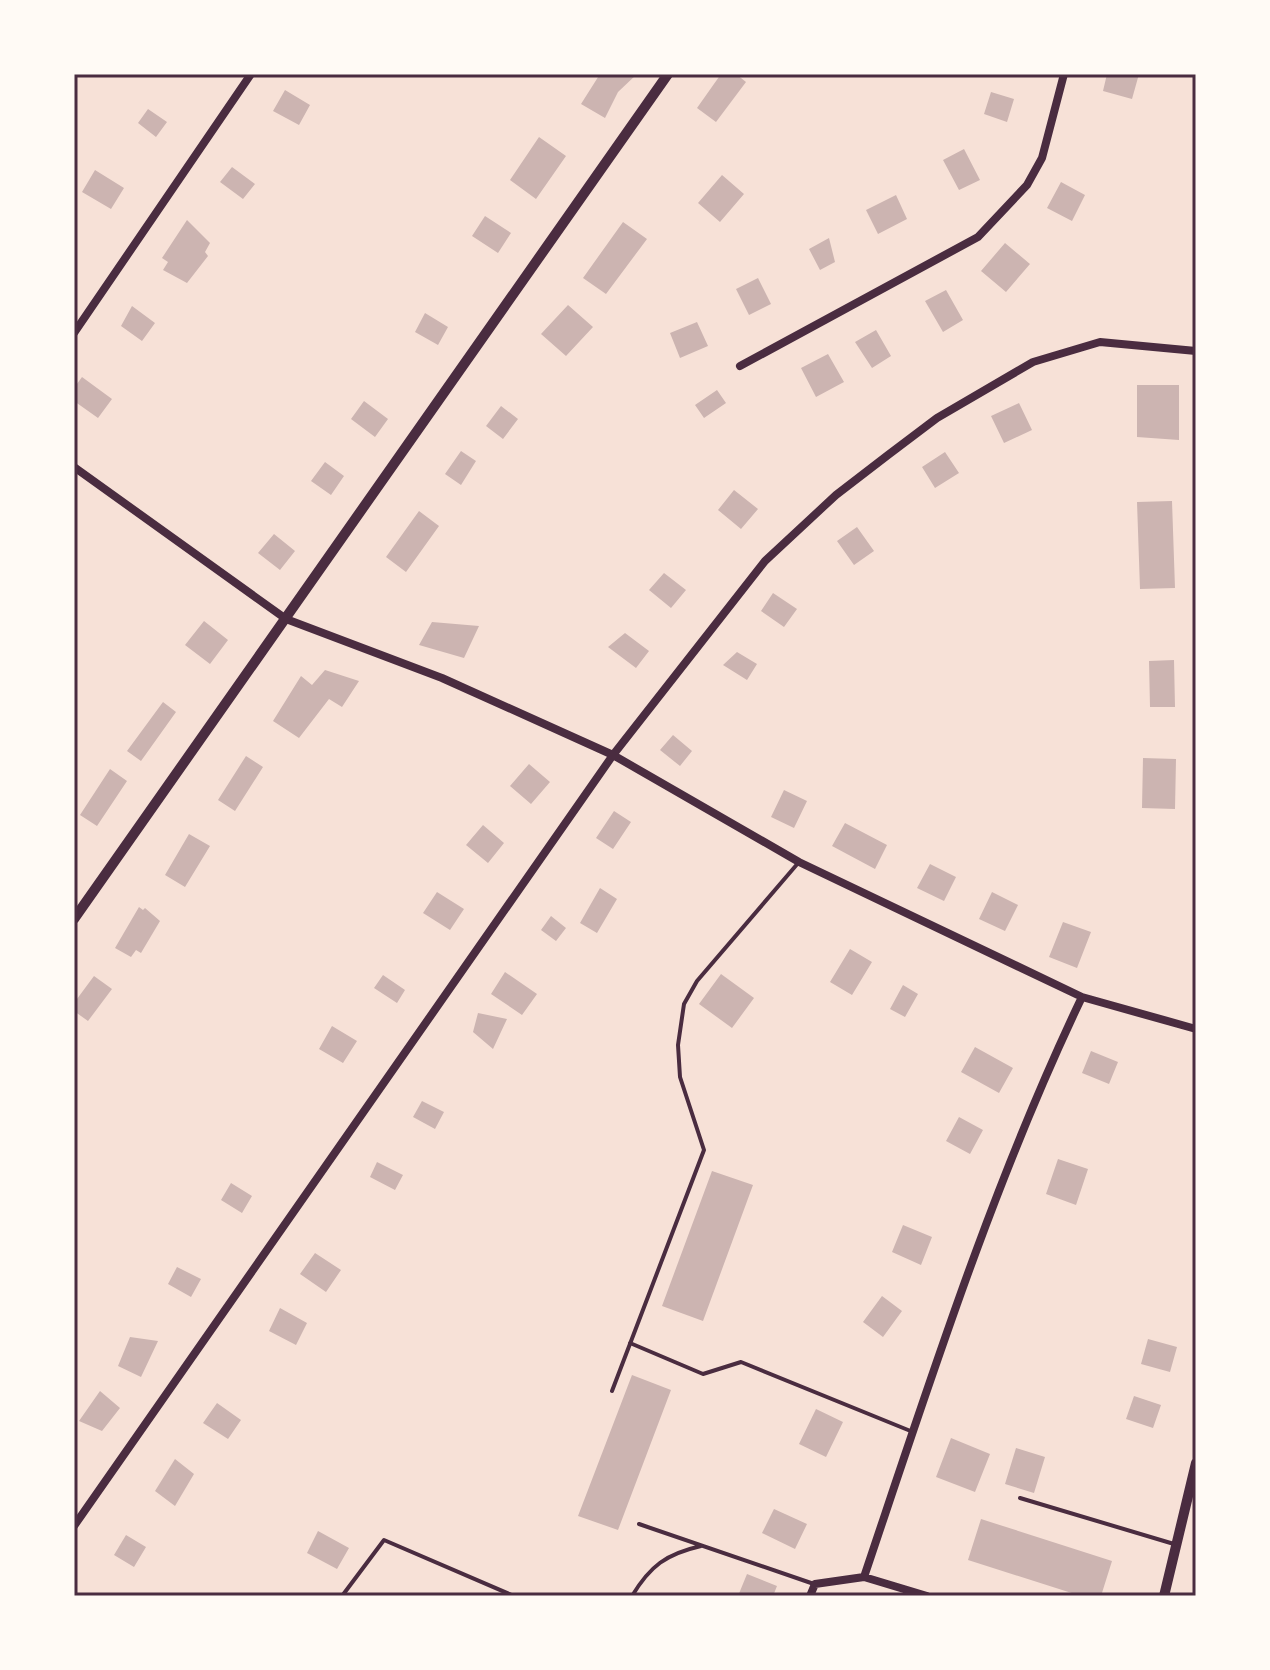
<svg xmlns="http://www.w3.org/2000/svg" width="1270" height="1670" viewBox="0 0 1270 1670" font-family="'Work Sans',sans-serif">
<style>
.building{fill:#ccb4b1}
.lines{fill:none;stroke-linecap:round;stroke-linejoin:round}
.service{stroke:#4a2c40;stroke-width:4}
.minor{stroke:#4a2c40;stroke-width:8}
.tertiary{stroke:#4a2c40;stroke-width:10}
.neatline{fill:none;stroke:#4a2c40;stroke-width:3}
</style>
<rect width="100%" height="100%" fill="#f7e1d7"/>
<path class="building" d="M600,74h37l-19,18 -13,26 -24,-14z
M721,74h15l10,8 -30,40 -19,-14z
M1107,74h32l-7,25 -29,-8z
M285,90l25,15 -11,20 -26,-14z
M991,92l23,7 -7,23 -23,-8z
M148,109l19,13 -11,15 -18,-14z
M539,137l27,19 -30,43 -26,-19z
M964,149l16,31 -21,10 -16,-30z
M232,167l23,17 -12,15 -23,-17z
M95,170l29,18 -13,21 -29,-17z
M722,175l22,19 -24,28 -22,-19z
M1061,182l24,13 -13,26 -25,-13z
M896,195l11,24 -29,15 -12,-24z
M485,216l26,17 -13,20 -26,-17z
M187,220l23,23 -5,9 3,4 -21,27 -24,-13 5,-8 -6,-4z
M623,222l24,17 -41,55 -23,-16z
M829,238l6,24 -15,8 -11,-21z
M1005,243l25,21 -24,28 -25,-21z
M758,278l13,26 -22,11 -13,-26z
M946,290l17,30 -20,12 -18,-31z
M568,305l25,22 -27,29 -25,-22z
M132,306l23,17 -13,18 -21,-15z
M425,313l23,14 -10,18 -23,-13z
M697,322l11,24 -28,12 -10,-25z
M876,330l15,26 -19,12 -17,-26z
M828,354l16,28 -28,15 -15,-29z
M82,377l30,22 -14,19 -24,-17v-13z
M1137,385h42v55l-42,-3z
M717,390l9,13 -22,15 -9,-13z
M364,401l24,18 -13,18 -24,-18z
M1019,403l13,27 -28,13 -13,-27z
M501,406l17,13 -15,20 -17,-13z
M461,451l15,10 -15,24 -16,-11z
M945,452l14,21 -24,15 -13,-21z
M325,462l19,14 -13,19 -20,-14z
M734,490l24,19 -17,20 -23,-19z
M1172,501l3,87 -35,1 -3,-87z
M419,511l20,15 -33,46 -20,-15z
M857,527l17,24 -20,14 -17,-24z
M274,534l21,17 -15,19 -22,-17z
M664,573l22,17 -15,18 -22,-18z
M773,593l24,16 -13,18 -23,-16z
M204,621l24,19 -18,24 -25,-19z
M432,622l47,4 -15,32 -45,-13z
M625,633l24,18 -13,17 -28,-21z
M737,652l20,12 -10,16 -24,-15z
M1174,660l1,47h-25l-1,-46z
M325,670l34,11 -17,26 -13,-8 -30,39 -26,-17 28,-45 11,9z
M163,702l13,10 -35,49 -14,-10z
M673,735l19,16 -12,15 -20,-16z
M246,756l17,11 -28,44 -17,-11z
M1143,758l33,1 -1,50 -33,-1z
M529,764l21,18 -19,22 -21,-18z
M110,769l17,12 -30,45 -17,-11z
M784,790l23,11 -13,27 -23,-11z
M614,811l17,11 -18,27 -17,-11z
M845,823l42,22 -12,24 -43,-23z
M483,825l21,18 -16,20 -22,-18z
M189,834l21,12 -25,41 -20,-12z
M930,864l26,13 -12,24 -27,-13z
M600,888l17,11 -20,34 -17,-10z
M437,892l27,17 -14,21 -27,-17z
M992,892l26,13 -13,26 -26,-12z
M139,907l4,3 2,-2 15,13 -19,32 -5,-3 -5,7 -16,-9z
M551,916l15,12 -10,13 -15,-11z
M1063,922l28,10 -14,36 -28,-11z
M850,949l22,13 -20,33 -22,-13z
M505,972l32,22 -15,21 -31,-21z
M721,974l33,24 -22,30 -33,-24z
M383,975l22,15 -8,13 -23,-15z
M94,976l18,13 -24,32 -14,-10v-8z
M903,985l15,9 -13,23 -15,-8z
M478,1013l29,6 -14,30 -20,-17z
M332,1026l25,15 -14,22 -24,-14z
M975,1047l38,21 -14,25 -38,-21z
M1091,1051l27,11 -9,22 -27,-11z
M422,1101l22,11 -9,17 -22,-12z
M959,1117l24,13 -13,24 -24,-13z
M1058,1159l30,10 -12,36 -30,-11z
M377,1162l26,13 -8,15 -25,-13z
M712,1171l41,14 -50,136 -41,-15z
M231,1183l21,13 -10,17 -21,-13z
M903,1225l29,12 -11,28 -29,-13z
M315,1253l26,17 -15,22 -26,-18z
M177,1267l24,12 -10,18 -23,-13z
M882,1296l20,15 -19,26 -20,-15z
M280,1308l27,15 -11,22 -27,-14z
M130,1337l28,4 -17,36 -23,-11z
M1148,1339l29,8 -7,25 -29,-8z
M632,1375l39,15 -53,140 -40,-14z
M100,1391l20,17 -18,23 -23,-10z
M1134,1396l27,9 -8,23 -27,-9z
M217,1403l24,17 -13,19 -25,-16z
M816,1409l27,13 -17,35 -27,-13z
M951,1438l39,16 -15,38 -39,-15z
M1016,1448l29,9 -11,36 -29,-9z
M175,1459l19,15 -19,32 -20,-15z
M774,1509l33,15 -12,25 -33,-16z
M981,1519l131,42 -11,35h-20l-113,-36z
M318,1531l31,17 -12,21 -30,-16z
M126,1535l20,12 -12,20 -20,-12z
M747,1574l30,12 -4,10h-35z"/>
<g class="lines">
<path class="service" d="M630,1343l73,31 38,-12 172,70
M612,1391l92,-241 -24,-73 -2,-32 6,-41 13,-23 102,-119
M1020,1498l154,46
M639,1524l175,60
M342,1596l42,-56 130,56
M632,1596c18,-30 34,-42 69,-50"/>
<path class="minor" d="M74,333l177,-259
M740,366l238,-129 49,-52 15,-27 22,-84
M74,467l212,152 156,59 171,77 186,107 283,135 114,32
M74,1526l539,-771 152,-194 71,-66 52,-40 49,-37 96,-56 67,-20 96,9
M864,1577c66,-196 129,-394 218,-580
M810,1596l5,-12 49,-7 63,19"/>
<path class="tertiary" d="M74,919l594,-845
M1164,1596l32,-133"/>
</g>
<rect width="1270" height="1670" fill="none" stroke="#fffaf5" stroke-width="152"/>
<rect x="76" y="76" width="1118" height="1518" class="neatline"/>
</svg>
